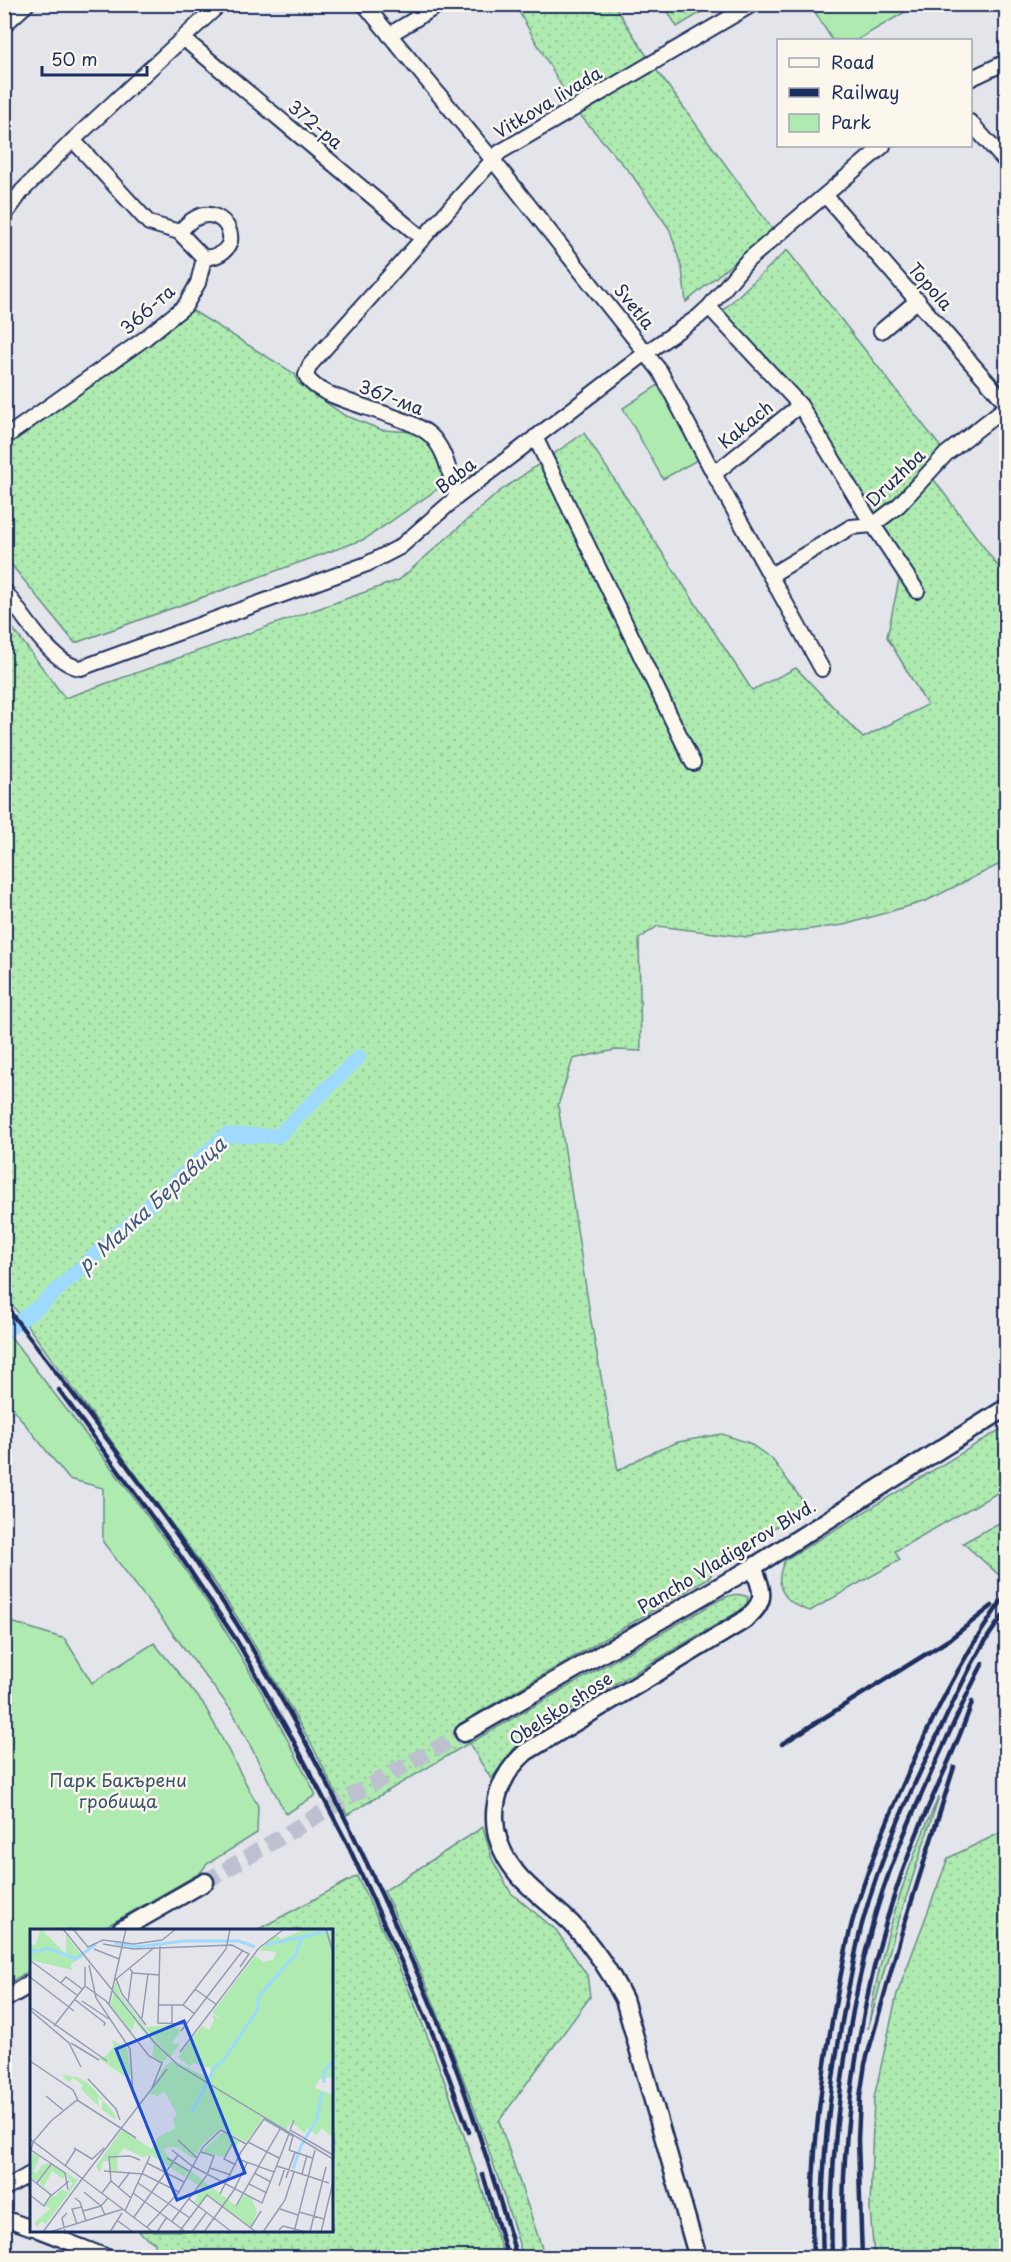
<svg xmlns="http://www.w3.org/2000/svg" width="1011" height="2262" viewBox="0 0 1011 2262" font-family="'Playpen Sans',sans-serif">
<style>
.grass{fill:url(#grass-dots);stroke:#658d87;stroke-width:1.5}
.park{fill:#afebb0;stroke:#658d87;stroke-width:1.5}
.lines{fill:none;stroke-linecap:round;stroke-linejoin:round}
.canal{stroke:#9ddafe;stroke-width:15}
.tertiary-tunnel{stroke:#bcc0cf;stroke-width:16;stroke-dasharray:16 8;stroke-linecap:butt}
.minor-casing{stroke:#1b2f5e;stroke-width:18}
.tertiary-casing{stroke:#1b2f5e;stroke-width:21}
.minor{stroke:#fbf7ec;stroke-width:14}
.tertiary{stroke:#fbf7ec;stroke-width:16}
.rail{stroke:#1b2f5e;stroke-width:4.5}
.labels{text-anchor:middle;stroke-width:5;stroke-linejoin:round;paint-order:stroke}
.street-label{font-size:18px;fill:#1b2f5e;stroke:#fbf7ec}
.park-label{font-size:18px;fill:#39556e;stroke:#fbf7ec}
.water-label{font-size:20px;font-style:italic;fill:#3c5a86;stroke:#fbf7ec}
.inset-river{fill:none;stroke:#9ddafe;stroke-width:3}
.inset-road{fill:none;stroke:#949cb3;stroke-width:1.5}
.view{fill:#1d4ed8;fill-opacity:0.15;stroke:#1d4ed8;stroke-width:3}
.inset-edge{fill:none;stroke:#1b2f5e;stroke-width:3}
</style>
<defs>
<pattern id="grass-dots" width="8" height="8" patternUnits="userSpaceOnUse" patternTransform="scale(1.5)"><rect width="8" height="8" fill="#afebb0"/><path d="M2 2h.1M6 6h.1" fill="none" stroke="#96ca9a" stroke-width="1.8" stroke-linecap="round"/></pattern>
</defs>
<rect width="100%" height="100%" fill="#e4e4eb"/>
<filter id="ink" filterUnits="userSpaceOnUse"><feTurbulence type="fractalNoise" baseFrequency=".0167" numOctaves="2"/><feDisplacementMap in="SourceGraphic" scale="12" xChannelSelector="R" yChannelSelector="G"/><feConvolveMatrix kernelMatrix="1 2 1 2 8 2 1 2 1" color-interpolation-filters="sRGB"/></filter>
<g filter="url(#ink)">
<path class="grass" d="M515,5h99l38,59 121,166 -87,72 -4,-33 -12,-39 -38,-55 -58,-67z
M664,5h49l-36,22z
M787,250l159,204 -17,19 77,104v284l-80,40 -82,24 -97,12 -89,-11 -19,13 2,112 -26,-1 -42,9 -15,46 33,216 27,150 26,-15 34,-14 44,-8 27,9 23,16 36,49 -91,53 -7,16 -251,147 11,19 251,-144c10,-4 17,-7 27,-2l-1,6 -6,7 -187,110 -38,26 -25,33 -22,-36 -122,72 -34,-68 -64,-111 -34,-53 -210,-288v-677l60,80 334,-118 101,-89 84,-58 168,257 44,-22 67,70 64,-33 -40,-68 12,-57 -33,-66 -26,-46 -118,-157z
M185,306l110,68 3,9 46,32 38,15 32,2 19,15 12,37 -80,55 -290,104 -70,-86 -1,-125z
M1006,1426v62l-111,63 5,9 -90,51c-26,-8 -38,-25 -25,-51z
M1006,1519v49l-8,6 -35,-31z
M939,1796l-45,139 -26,94c12,-81 37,-159 71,-233z
M483,1827l9,32 19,34 45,37 31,45 3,22 -91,124 46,136h-22c-38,-126 -82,-247 -139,-366z
M1006,1830v427h-132l-4,-48 4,-111 23,-104 51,-136z
M357,1876c61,123 106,251 147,381h-348l-1,-14 -14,-9 -2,-3 193,-1v-300h-75z"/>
<path class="park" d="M811,5h106l-60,35h-25z
M663,382l38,76 -38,21 -40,-71z
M4,1328c71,94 146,185 210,285 37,58 71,120 102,182l-30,19 -54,-103 -129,-169v-54l-34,-9 -64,-80z
M5,1620l60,19 27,44 62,-40 49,60 55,103 -1,27 -50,31 -7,9 -100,57h-68l-1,40 -17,10 -9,2z"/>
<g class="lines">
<path class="canal" d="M4,1332l37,-27 185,-170 52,1 81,-79"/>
<path class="tertiary-tunnel" d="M205,1882l140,-83 119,-66"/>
<g class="minor-casing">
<path id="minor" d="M364,4l128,155 168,212 54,103 108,195
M4,25l23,-21
M389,35l51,-31
M184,39l239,200
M970,79l36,-17
M970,122l36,40
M825,195l181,208
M4,216l18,-25 51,-51 147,-136
M179,232c5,-4 9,-10 15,-13 31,-19 58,35 10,39
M709,307l91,98 66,109 51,77
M881,331l37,-31
M7,436l137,-97 41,-33 13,-23 6,-25 -25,-26 -30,-9 -76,-83
M535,437l158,326
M714,474l86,-69
M457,497c-7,-20 -11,-49 -28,-63 -25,-22 -114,-33 -123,-59l4,-10 190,-213 253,-148
M771,575l80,-48 22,-2 26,-20 47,-51 60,-47
M4,590c18,23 48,75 77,78l286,-104 33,-17 57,-50 62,-47 128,-98 51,-35 11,-10 38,-46 136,-115
M4,2189l28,-16
M4,2218l28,10
M38,2230l72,28"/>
</g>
<g class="tertiary-casing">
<path id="tertiary" d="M464,1733l289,-166 253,-159
M121,1930l84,-48
M4,1999l28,-16
M698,2258l-74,-259c-14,-28 -31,-53 -52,-75 -18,-18 -42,-33 -57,-53 -31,-40 -25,-87 11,-119l217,-131c24,-19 21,-28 10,-54"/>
</g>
<use href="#minor" class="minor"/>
<use href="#tertiary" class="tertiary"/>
<path class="rail" d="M4,1304c83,109 169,217 241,333 50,81 94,166 134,252 22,48 45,96 64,145 29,73 52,148 74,224
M59,1390l116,158 62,93 55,97 55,105 54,118 34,78 34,93
M782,1744l168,-105 42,-33
M483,2175l25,83
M813,2258c-4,-88 7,-177 24,-263 5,-25 9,-51 16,-76 15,-54 37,-106 60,-157 26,-59 55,-115 93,-167
M823,2258c-4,-88 7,-176 24,-263 5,-23 9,-48 15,-71 18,-67 48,-132 78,-194 19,-40 38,-84 66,-118
M832,2258c-4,-104 13,-227 39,-328 14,-54 37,-106 60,-157 17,-37 33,-74 52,-110
M844,2258c-6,-128 19,-285 65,-404 19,-52 46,-100 63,-152
M862,2258l-4,-118 2,-43 5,-33 36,-129 53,-168"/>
</g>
</g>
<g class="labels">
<g class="street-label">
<text transform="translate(548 103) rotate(-31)" y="6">Vitkova livada</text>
<text transform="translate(315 125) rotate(40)" y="6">372-ра</text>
<text transform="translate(930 287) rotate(49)" y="6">Topola</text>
<text transform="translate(634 307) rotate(51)" y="6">Svetla</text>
<text transform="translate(148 310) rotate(-41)" y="6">366-та</text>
<text transform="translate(391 398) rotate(21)" y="6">367-ма</text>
<text transform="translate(746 425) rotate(-39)" y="6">Kakach</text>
<text transform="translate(456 476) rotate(-39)" y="6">Baba</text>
<text transform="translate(896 478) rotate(-44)" y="6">Druzhba</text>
<text transform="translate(727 1557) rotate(-31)" y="6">Pancho Vladigerov Blvd.</text>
<text transform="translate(561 1709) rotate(-33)" y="6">Obelsko shose</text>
</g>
<g class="park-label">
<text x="118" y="1787">Парк Бакърени<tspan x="118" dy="21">гробища</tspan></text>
</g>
<g class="water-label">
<text transform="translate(152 1205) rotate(-42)" y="7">р. Малка Беравица</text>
</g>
</g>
<g transform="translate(30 1929)">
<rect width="303" height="303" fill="#e4e4eb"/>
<path d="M11,0l25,25v-19l17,22 -12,7 1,6 -42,-10v-16l5,1zM87,51l3,15 26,32 25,-2 10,5 -9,13 8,1 -10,13 -58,-69zM84,63l54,64 -5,7 -11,-7 2,-12 -19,-22 -4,10 -21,-27zM82,111l15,8 4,26 -4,4 -29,-20 8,-2 8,-10zM142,132l91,57 -17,24 -25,-14 -19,17 -8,14 -18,-12h-9l-3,3 5,8 19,13 -3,6 -34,-22 -8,2 -19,-9 -7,8 1,15 -8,-1 -1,-9h-6l-3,12 -4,-7 26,-36 30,19 6,-12 18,-9 -3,-8 4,-6 -13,-23 -6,5 -8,-2 14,-27zM31,145l18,4 10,6 26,30 1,6 -15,-11 2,-8 -5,-4 1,10 -18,-18 2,-4 -10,-7 -4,4zM192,203l18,9 -4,6 -3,-3 -9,13 -22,-5zM2,224l8,4 -7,14 4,2 5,-8 9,-2 -13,19 -8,-5zM22,235l26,16 -32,44 -4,-3 -6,6 -1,-5 16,-14 -6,-2 7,-10h4l5,-7 7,3 4,-9 -7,-10 -2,6 -11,-8 -8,15 10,9 -15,-12zM161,242l45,35 8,-11 8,4 5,13 -6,15 -44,-32 -8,10 -4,-3 4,-13 9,3 -21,-14z" fill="#afebb0"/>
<path d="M276,0h27v148l-14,2 -4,9 18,7v43l-11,-10 -5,7 -10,-7 -2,5 -14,-11 -5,8 -88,-52 -23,-17 35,18v-11l-17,-5 -3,4 -12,-10 24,-31 7,4 5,-10 -2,-5 11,5 -11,-7 43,-57 9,6 10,-3 2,-7 -17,-2 17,-15 5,4z" fill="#afebb0"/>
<path class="inset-river" d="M85,14l21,4 48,-6h55l16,6M235,16l68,-15M0,19l5,4 12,-4 29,11 20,-15M294,154v-11l9,-12M162,183l24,-47 6,-3 35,-51 2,-15 37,-42 5,-16 12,-4M263,240l8,-23 16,-27 5,-27"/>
<path class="inset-road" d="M33,0l91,113 24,23 155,94M43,0l15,18 15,-7 31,4 28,-4 14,-11M296,0l7,24M296,0l7,22M73,15l30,5 99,-4 17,9 -9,13M130,17l-2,77 29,1M64,20l25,10M1,32l46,34M59,36l7,33 34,51 3,45M55,38v19M100,40l3,4 27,2M0,48l44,34M86,49l6,16 24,31M85,51l40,-33M31,54l5,-6 16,12M55,57l21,15 43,55 13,7 -10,25M165,60l22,16M44,70l31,24 -1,3M52,72l27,18M98,73l4,-30M79,75l17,-75M128,76h25l12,9M153,76l43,-56 4,-20M0,78l77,54M0,81l39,33 12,24M112,89l6,-44M142,96v-20M24,97l31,-40M151,102l62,-81M41,114l28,17M150,123l79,-104 25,-19M0,132l43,29 5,10M58,150l28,30 4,11M16,167l17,14M264,191l-4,10 43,25M0,210l123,93M148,211l19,18M218,213l31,16M202,215l-8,15 12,6M44,219l18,11 12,-11M1,221l34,23 3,17M142,221l20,16 70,37 27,-69M259,221l23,8M0,226l3,-13 18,-21 26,-21 59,38M137,229l22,13M208,230l36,13M117,234l37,19M35,237l11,-17M247,237l52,17M180,239l21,7M74,242l39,3 36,18M224,244l17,9M272,245l5,-19M0,249l21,17 -7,11 -14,-11M256,249l9,-26M52,250l85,-110M81,252l20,17M7,254l15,-20M108,254l52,35M219,255l18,9M249,257l6,-18M88,259l12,-16M54,263l17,14 4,9M72,264l9,-12 -2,-24 21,-1 10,4M103,264l53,39M190,265l21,-42 23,-33 29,17 -4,14M21,267l18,-15M45,269l5,4 6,19M159,270l43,33M206,277l44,-77M250,280l18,6M53,282l18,-5 7,-8M95,282l25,-55M269,283l25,7M104,288l44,-62M88,292l15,11M142,292l35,-46 7,-19 -13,-4M47,295l-5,-15 10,-2M117,298l32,-35 24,-45 18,-17 25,14M221,298l10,-16M249,301l4,-4 23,6M13,303l39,-53M20,303l73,-23M35,303l-3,-14 5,-5M80,303l12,-19M127,303l10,-15M149,303l28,-37 49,37M162,303l14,-19M174,303l30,-42 13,-27M233,303l22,-32 9,-28M264,303l21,-82M280,303l16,-65M291,303l12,-50"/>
<path class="view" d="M154,92l61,152 -68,27 -61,-151z"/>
<rect width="303" height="303" class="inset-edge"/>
</g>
<rect width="1011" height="2262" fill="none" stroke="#fbf7ec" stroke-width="24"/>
<rect x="12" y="12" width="987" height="2238" fill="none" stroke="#1b2f5e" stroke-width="2" filter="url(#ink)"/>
<rect x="777" y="39" width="195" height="108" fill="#fbf7ec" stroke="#a1a7b3" stroke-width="1.5"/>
<rect x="789" y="58" width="30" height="9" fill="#fbf7ec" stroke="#a1a7b3" stroke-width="1.5"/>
<text x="831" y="69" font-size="18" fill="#1b2f5e">Road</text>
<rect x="789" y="88" width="30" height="9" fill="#1b2f5e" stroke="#a1a7b3" stroke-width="1.5"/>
<text x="831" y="99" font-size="18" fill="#1b2f5e">Railway</text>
<rect x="789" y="114" width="30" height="18" fill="#afebb0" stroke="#a1a7b3" stroke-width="1.5"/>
<text x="831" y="129" font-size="18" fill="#1b2f5e">Park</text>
<path d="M42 66v9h105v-9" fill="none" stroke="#1b2f5e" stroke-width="3"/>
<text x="51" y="66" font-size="18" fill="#1b2f5e" stroke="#fbf7ec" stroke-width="4.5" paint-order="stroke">50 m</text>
</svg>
